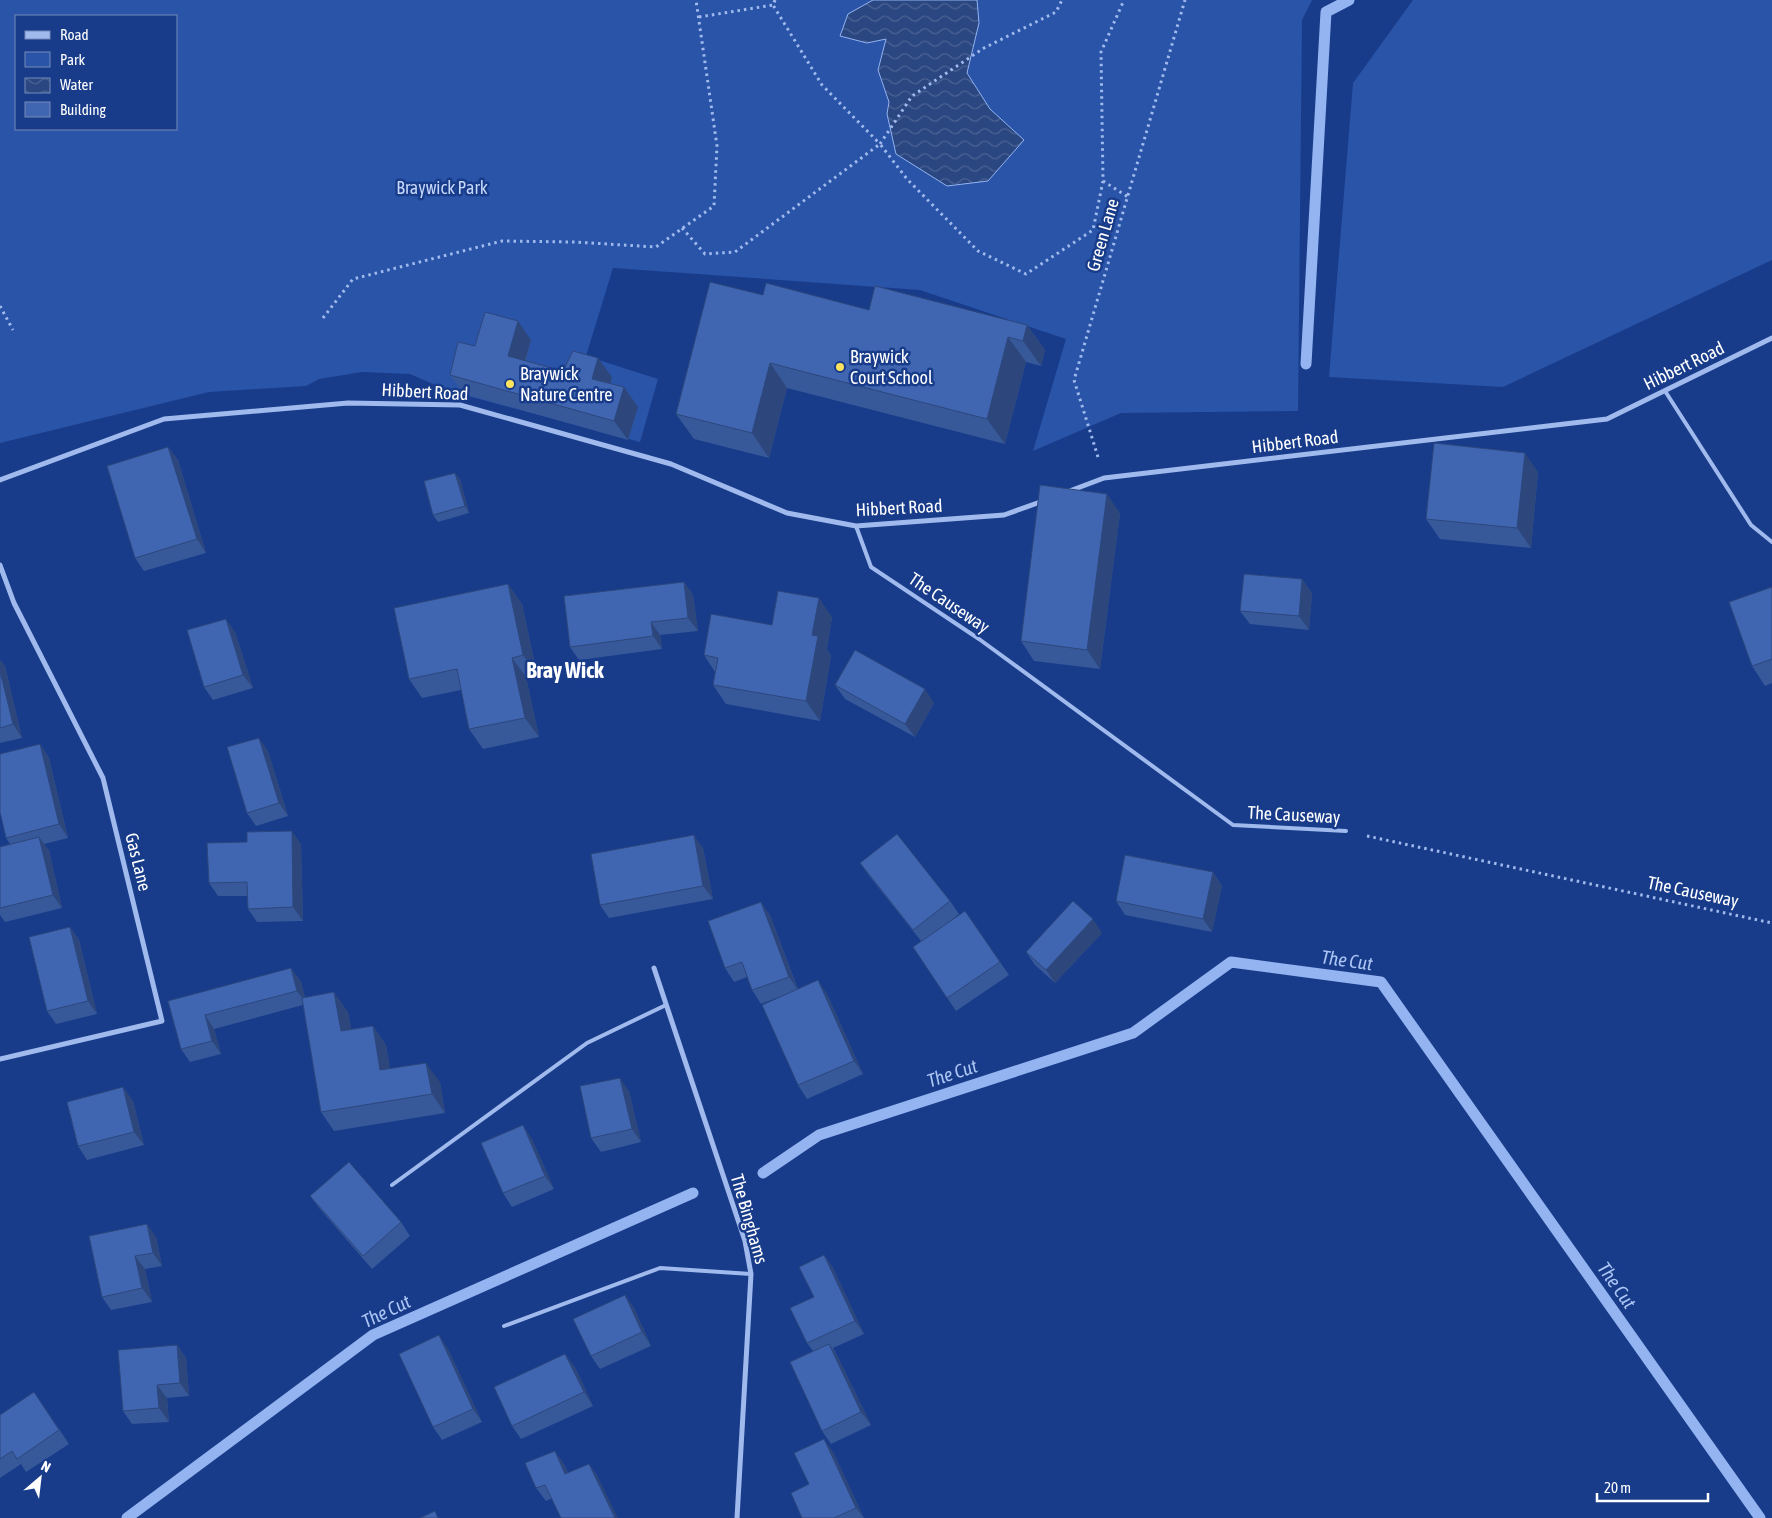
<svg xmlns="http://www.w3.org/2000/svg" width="1772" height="1518" viewBox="0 0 1772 1518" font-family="'Asap Condensed',sans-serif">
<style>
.green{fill:#2a54a8;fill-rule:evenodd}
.water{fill:url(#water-waves);stroke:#93b3f1}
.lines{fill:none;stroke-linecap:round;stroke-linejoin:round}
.stream{stroke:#93b3f1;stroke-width:11}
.path{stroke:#a0baee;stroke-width:3;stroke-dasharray:2.5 4;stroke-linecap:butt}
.service{stroke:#a0baee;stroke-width:4}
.minor{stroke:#a0baee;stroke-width:5}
.wall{fill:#375899}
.shaded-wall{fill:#2d477d}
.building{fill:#4066b2;stroke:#2d477d}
.poi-dot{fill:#ffe35d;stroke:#183c8a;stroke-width:2}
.labels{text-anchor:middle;stroke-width:5;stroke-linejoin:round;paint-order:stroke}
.park-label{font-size:18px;fill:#c6d8fa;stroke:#183c8a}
.street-label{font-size:18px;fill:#fff;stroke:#183c8a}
.poi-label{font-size:18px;fill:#fff;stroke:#183c8a;text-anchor:start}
.water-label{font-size:19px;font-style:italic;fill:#acc5f5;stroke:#183c8a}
.district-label{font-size:22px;font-weight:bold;fill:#fff;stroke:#183c8a}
</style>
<defs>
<pattern id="water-waves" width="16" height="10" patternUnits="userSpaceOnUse" patternTransform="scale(1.25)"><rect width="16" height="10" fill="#2b4781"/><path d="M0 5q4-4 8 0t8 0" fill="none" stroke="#4b6394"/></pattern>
</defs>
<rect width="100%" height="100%" fill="#183c8a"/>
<path class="green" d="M0,0h1312l-10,20 -4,391 -177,2 -88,38 33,-112 -146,-49 -307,-22 -27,88 72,23 -18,63 -191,-51 -39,-17 -48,-2 -43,7 -13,7 -97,6 -209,51zM16,16h160v113h-160z
M1413,0h359v260l-269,127 -174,-10 24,-294z"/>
<path class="water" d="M873,0h104l2,23 -12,50 23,36 34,31 -36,41 -41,5 -51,-32 -9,-40 2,-12 -11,-32 8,-31 -19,4 -27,-7 8,-22z"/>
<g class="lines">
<path class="stream" d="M1306,364l20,-352 23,-12
M763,1173l56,-38 314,-102 98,-71 150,20 379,536
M127,1518l246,-183 320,-142"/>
<path class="path" d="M775,0l-2,5 49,80 58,59 32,-48 72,-48 72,-36 6,-12
M699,17l74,-12
M1103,181l25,16
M682,228l23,26 30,-2 145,-108 27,35 71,72 48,23 67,-44 10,-49 -2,-129 23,-52
M0,306l13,24
M323,318l30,-39 149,-38 72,1 82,5 58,-41 3,-60 -21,-146
M1098,457l-24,-77 111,-380
M1367,836l405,87"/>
<path class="service" d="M1665,391l86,134 21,17
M856,526l15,41 108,72 254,186 113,6
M392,1185l195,-142 79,-38
M504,1326l156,-58 91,6"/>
<path class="minor" d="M0,480l164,-61 184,-16 112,2 211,59 116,49 69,13 148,-11 39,-14
M1067,492l37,-14 503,-59 165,-81
M0,565l14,38 89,175 59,243 -162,38
M654,968l91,273 6,33 -14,244"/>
</g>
<path class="wall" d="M763,295l106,15 158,15 18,25 -4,16 -15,-4 -21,82 -218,-56 -18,70 -75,-19 -18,-25z
M531,340l-5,21 37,10 35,-13 14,19 -2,7 14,3 14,20 -10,33 -164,-46 -14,-19 25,-29z
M168,447l10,13 28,93 -62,18 -9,-13z
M1538,472l-7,76 -91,-9 -14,-20z
M460,479l9,34 -31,9 -5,-7z
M1120,513l-20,156 -66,-8 -13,-20z
M1302,579l10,14 -3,37 -59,-6 -10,-13z
M684,582l9,13 5,36 -38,4 2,14 -83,11 -9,-13z
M508,584l14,20 15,70 -11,3 13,60 -56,12 -14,-20 -8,-39 -39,8 -13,-19z
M1772,587v96l-7,3 -13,-20z
M832,617l-5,32 4,7 -11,65 -94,-17 -13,-19 2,-13 -11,-17 68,-30z
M235,632l18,56 -40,12 -9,-13z
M0,660l5,6 17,72 -22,5z
M835,685l99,18 -19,34 -70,-38z
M40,744l9,14 19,80 -24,6 5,6 13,58 -57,14 -5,-7v-68l10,-3 -4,-6z
M268,751l20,65 -32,10 -9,-13z
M301,844l2,77 -46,1 -9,-13v-13h-30l-9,-13z
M703,848l10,51 -104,19 -9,-13z
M860,863l90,38 9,13 -10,8 16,-11 44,64 -53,36 -43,-64 8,-6 -51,-64z
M1213,872l9,14 -10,46 -87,-17 -9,-14z
M770,915l28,74 29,5 36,80 -56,25 -9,-14 -11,-91 -26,10 -9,-14 -5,-13 -13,5 -9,-14z
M70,927l9,13 18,74 -41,10 -9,-13z
M1102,933l-47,50 -20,-18 -9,-13z
M291,968l10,14 4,15 43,15 3,17 22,-3 13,19 4,24 50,13 5,31 -111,18 -13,-19 -18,-107 -89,24 7,25 -31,8 -9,-13 -13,-48z
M123,1087l10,14 11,44 -57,15 -9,-14z
M629,1091l12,51 -40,10 -10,-14z
M532,1139l22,50 -42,18 -9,-14z
M310,1196l91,26 9,14 -38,33 -52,-60z
M89,1236l67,1 6,29 -17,3 7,33 -41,8 -9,-13z
M824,1255l9,13 31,66 -31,14 5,9 33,68 -40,19 -9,-13 -9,-80 -6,-8 7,-46z
M625,1295l9,13 17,38 -51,23 -9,-13z
M177,1345l9,13 3,38 -22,2 2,24 -37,2 -9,-13z
M448,1349l34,73 -40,18 -9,-13z
M575,1367l18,39 -72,33 -9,-13z
M43,1405l26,39 -43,28 -5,-8 -21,14v-63z
M833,1452l31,66h-62l7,-34z
M564,1464l4,9 21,-9 9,13 -52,24 -10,-13z"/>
<path class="shaded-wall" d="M518,321l13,19 -10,35 -13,-19z
M1027,325l18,25 -4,16 -18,-25z
M1008,337l18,25 -21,82 -18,-25z
M598,358l14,19 -6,21 -14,-19z
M770,363l17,25 -18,70 -17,-25z
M624,387l14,20 -10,33 -14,-19z
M168,447l10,13 28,93 -9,-14z
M1525,453l13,19 -7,76 -14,-20z
M455,473l5,6 9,34 -4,-7z
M1107,494l13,19 -20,156 -13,-19z
M1302,579l10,14 -3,37 -10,-14z
M684,582l9,13 5,36 -10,-13z
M508,584l14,20 15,70 -14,-19z
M819,598l13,19 -5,32 4,7 -11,65 -14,-20 6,-66z
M226,619l9,13 18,56 -10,-13z
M651,622l9,13 2,14 -9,-13z
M512,658l14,19 13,60 -14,-19z
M0,660l5,6 17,72 -9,-14 -13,-53z
M925,689l9,14 -19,34 -10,-13z
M259,738l9,13 20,65 -9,-13z
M40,744l9,14 19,80 -9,-14z
M292,831l9,13 2,77 -10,-14z
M694,835l9,13 10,51 -10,-13z
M39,837l10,13 13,58 -9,-13z
M1213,872l9,14 -10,46 -9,-13z
M761,902l9,13 28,75 -9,-13z
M1093,919l9,14 -47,50 -9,-13z
M70,927l9,13 18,74 -9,-13z
M291,968l10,14 6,22 -10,-13z
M818,980l9,14 36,80 -9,-13z
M334,992l14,20 7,38 -14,-19z
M205,1015l9,14 7,25 -9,-13z
M373,1026l13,19 8,45 -14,-20z
M426,1063l14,19 5,31 -13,-19z
M620,1078l9,13 12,51 -9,-13z
M123,1087l10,14 11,44 -10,-13z
M523,1125l9,14 22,50 -9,-13z
M147,1224l9,13 6,29 -9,-13z
M824,1255l9,13 31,66 -9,-13z
M135,1256l10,13 7,33 -10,-14z
M625,1295l9,13 17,38 -9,-14z
M439,1335l9,14 34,73 -9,-13z
M829,1344l9,13 33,68 -10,-13z
M177,1345l9,13 3,38 -9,-13z
M565,1354l10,13 18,39 -9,-14z
M157,1385l10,13 2,24 -10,-14z
M824,1439l9,13 31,66 -8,-10z
M555,1451l9,13 10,24 -9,-14z
M589,1464l9,13 20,41h-3z"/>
<path class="building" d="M710,282l53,13 3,-12 103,27 6,-24 152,39 -4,16 -15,-4 -21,82 -217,-56 -18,70 -76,-19z
M485,312l33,9 -10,35 55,15 10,-20 25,7 -6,21 32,8 -10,34 -164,-46 8,-33 17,4z
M1434,443l91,10 -8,75 -91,-9z
M168,447l29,92 -62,19 -28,-92z
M455,473l10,33 -32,9 -9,-34z
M1040,485l67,9 -20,156 -66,-9z
M1244,574l58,5 -3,37 -59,-5z
M684,582l4,36 -37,4 2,14 -83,11 -6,-51z
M508,584l15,71 -11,3 13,60 -56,11 -12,-60 -48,10 -15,-71z
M1772,587v72l-20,7 -23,-64z
M778,591l41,7 -7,37 6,1 -12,65 -93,-16 5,-27 -14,-3 7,-41 61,11z
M226,619l17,56 -39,12 -17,-57z
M855,650l70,39 -20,35 -70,-39z
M0,671l13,53 -13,4z
M259,738l20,65 -32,10 -20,-66z
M40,744l19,80 -53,14 -6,-26v-58z
M292,831l1,76 -45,2 -1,-27 -38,1 -2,-40 40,-1v-10z
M897,834l53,67 -37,29 -53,-67z
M694,835l9,51 -103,19 -9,-51z
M39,837l14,58 -53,13v-61z
M1125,855l88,17 -10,47 -87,-18z
M1073,901l20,18 -47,51 -20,-18z
M761,902l28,75 -37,13 -10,-28 -17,6 -17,-47z
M965,911l35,51 -53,36 -34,-51z
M70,927l18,74 -41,10 -18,-74z
M291,968l6,23 -92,24 7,26 -31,8 -13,-48z
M818,980l36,81 -56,24 -36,-80z
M334,992l7,39 32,-5 7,44 46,-7 6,31 -111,18 -19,-114z
M620,1078l12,51 -41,9 -11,-52z
M123,1087l11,45 -56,14 -11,-44z
M523,1125l22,51 -42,17 -22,-50z
M349,1162l52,60 -38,34 -53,-60z
M147,1224l6,29 -18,3 7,32 -40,9 -13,-61z
M824,1255l31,66 -48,22 -17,-35 24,-11 -15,-30z
M625,1295l17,37 -51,24 -18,-37z
M439,1335l34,74 -40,18 -34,-73z
M829,1344l32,68 -39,19 -32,-69z
M177,1345l3,38 -23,2 2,23 -36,3 -5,-61z
M565,1354l19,38 -72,34 -18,-39z
M34,1392l25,38 -42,29 -5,-8 -12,8v-44z
M824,1439l32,69 -22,10h-32l-11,-25 18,-9 -15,-31z
M555,1451l10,23 24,-10 26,54h-54l-16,-33 -9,3 -11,-25z
M435,1511l3,7h-18z"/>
<g class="poi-dot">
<circle cx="840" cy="367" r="5"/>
<circle cx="510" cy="384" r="5"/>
</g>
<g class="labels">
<g class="park-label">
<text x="442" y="194">Braywick Park</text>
</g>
<g class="street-label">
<text transform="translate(1103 235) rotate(-74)" y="6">Green Lane</text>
<text transform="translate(1684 366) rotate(-26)" y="6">Hibbert Road</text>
<text transform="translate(425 392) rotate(3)" y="6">Hibbert Road</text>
<text transform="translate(1295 442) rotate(-7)" y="6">Hibbert Road</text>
<text transform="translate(899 508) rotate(-3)" y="6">Hibbert Road</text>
<text transform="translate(949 603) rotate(34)" y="6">The Causeway</text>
<text transform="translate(1294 815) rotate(3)" y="6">The Causeway</text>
<text transform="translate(138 862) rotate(76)" y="6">Gas Lane</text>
<text transform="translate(1693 892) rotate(12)" y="6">The Causeway</text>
<text transform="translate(749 1219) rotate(74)" y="6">The Binghams</text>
</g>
<g class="poi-label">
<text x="850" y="363">Braywick<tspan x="850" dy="21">Court School</tspan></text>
<text x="520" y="380">Braywick<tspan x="520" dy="21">Nature Centre</tspan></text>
</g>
<g class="water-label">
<text transform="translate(1347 960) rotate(8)" y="7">The Cut</text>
<text transform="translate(952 1073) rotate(-18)" y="7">The Cut</text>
<text transform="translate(1617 1285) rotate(55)" y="7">The Cut</text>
<text transform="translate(386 1311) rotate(-26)" y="7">The Cut</text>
</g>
<g class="district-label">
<text x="565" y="678">Bray Wick</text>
</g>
</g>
<rect x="15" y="15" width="162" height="115" fill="#183c8a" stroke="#748ab9"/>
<rect x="25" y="31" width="25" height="8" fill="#a0baee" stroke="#748ab9"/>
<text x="60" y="40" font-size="15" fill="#ffffff">Road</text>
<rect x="25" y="52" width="25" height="15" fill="#2a54a8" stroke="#748ab9"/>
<text x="60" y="65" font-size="15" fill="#ffffff">Park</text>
<rect x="25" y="78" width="25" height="15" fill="url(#water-waves)" stroke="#748ab9"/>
<text x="60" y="90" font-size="15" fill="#ffffff">Water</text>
<rect x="25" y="102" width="25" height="15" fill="#4066b2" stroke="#748ab9"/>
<text x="60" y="115" font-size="15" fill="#ffffff">Building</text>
<g transform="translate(40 1478) rotate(28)" stroke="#183c8a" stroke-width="4" paint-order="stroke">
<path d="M0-4L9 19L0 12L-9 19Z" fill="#ffffff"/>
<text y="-8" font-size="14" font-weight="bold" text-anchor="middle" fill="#ffffff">N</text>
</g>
<path d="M1597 1493v8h111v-8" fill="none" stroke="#ffffff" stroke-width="2.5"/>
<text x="1604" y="1493" font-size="15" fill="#ffffff" stroke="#183c8a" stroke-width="4" paint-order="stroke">20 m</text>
</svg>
